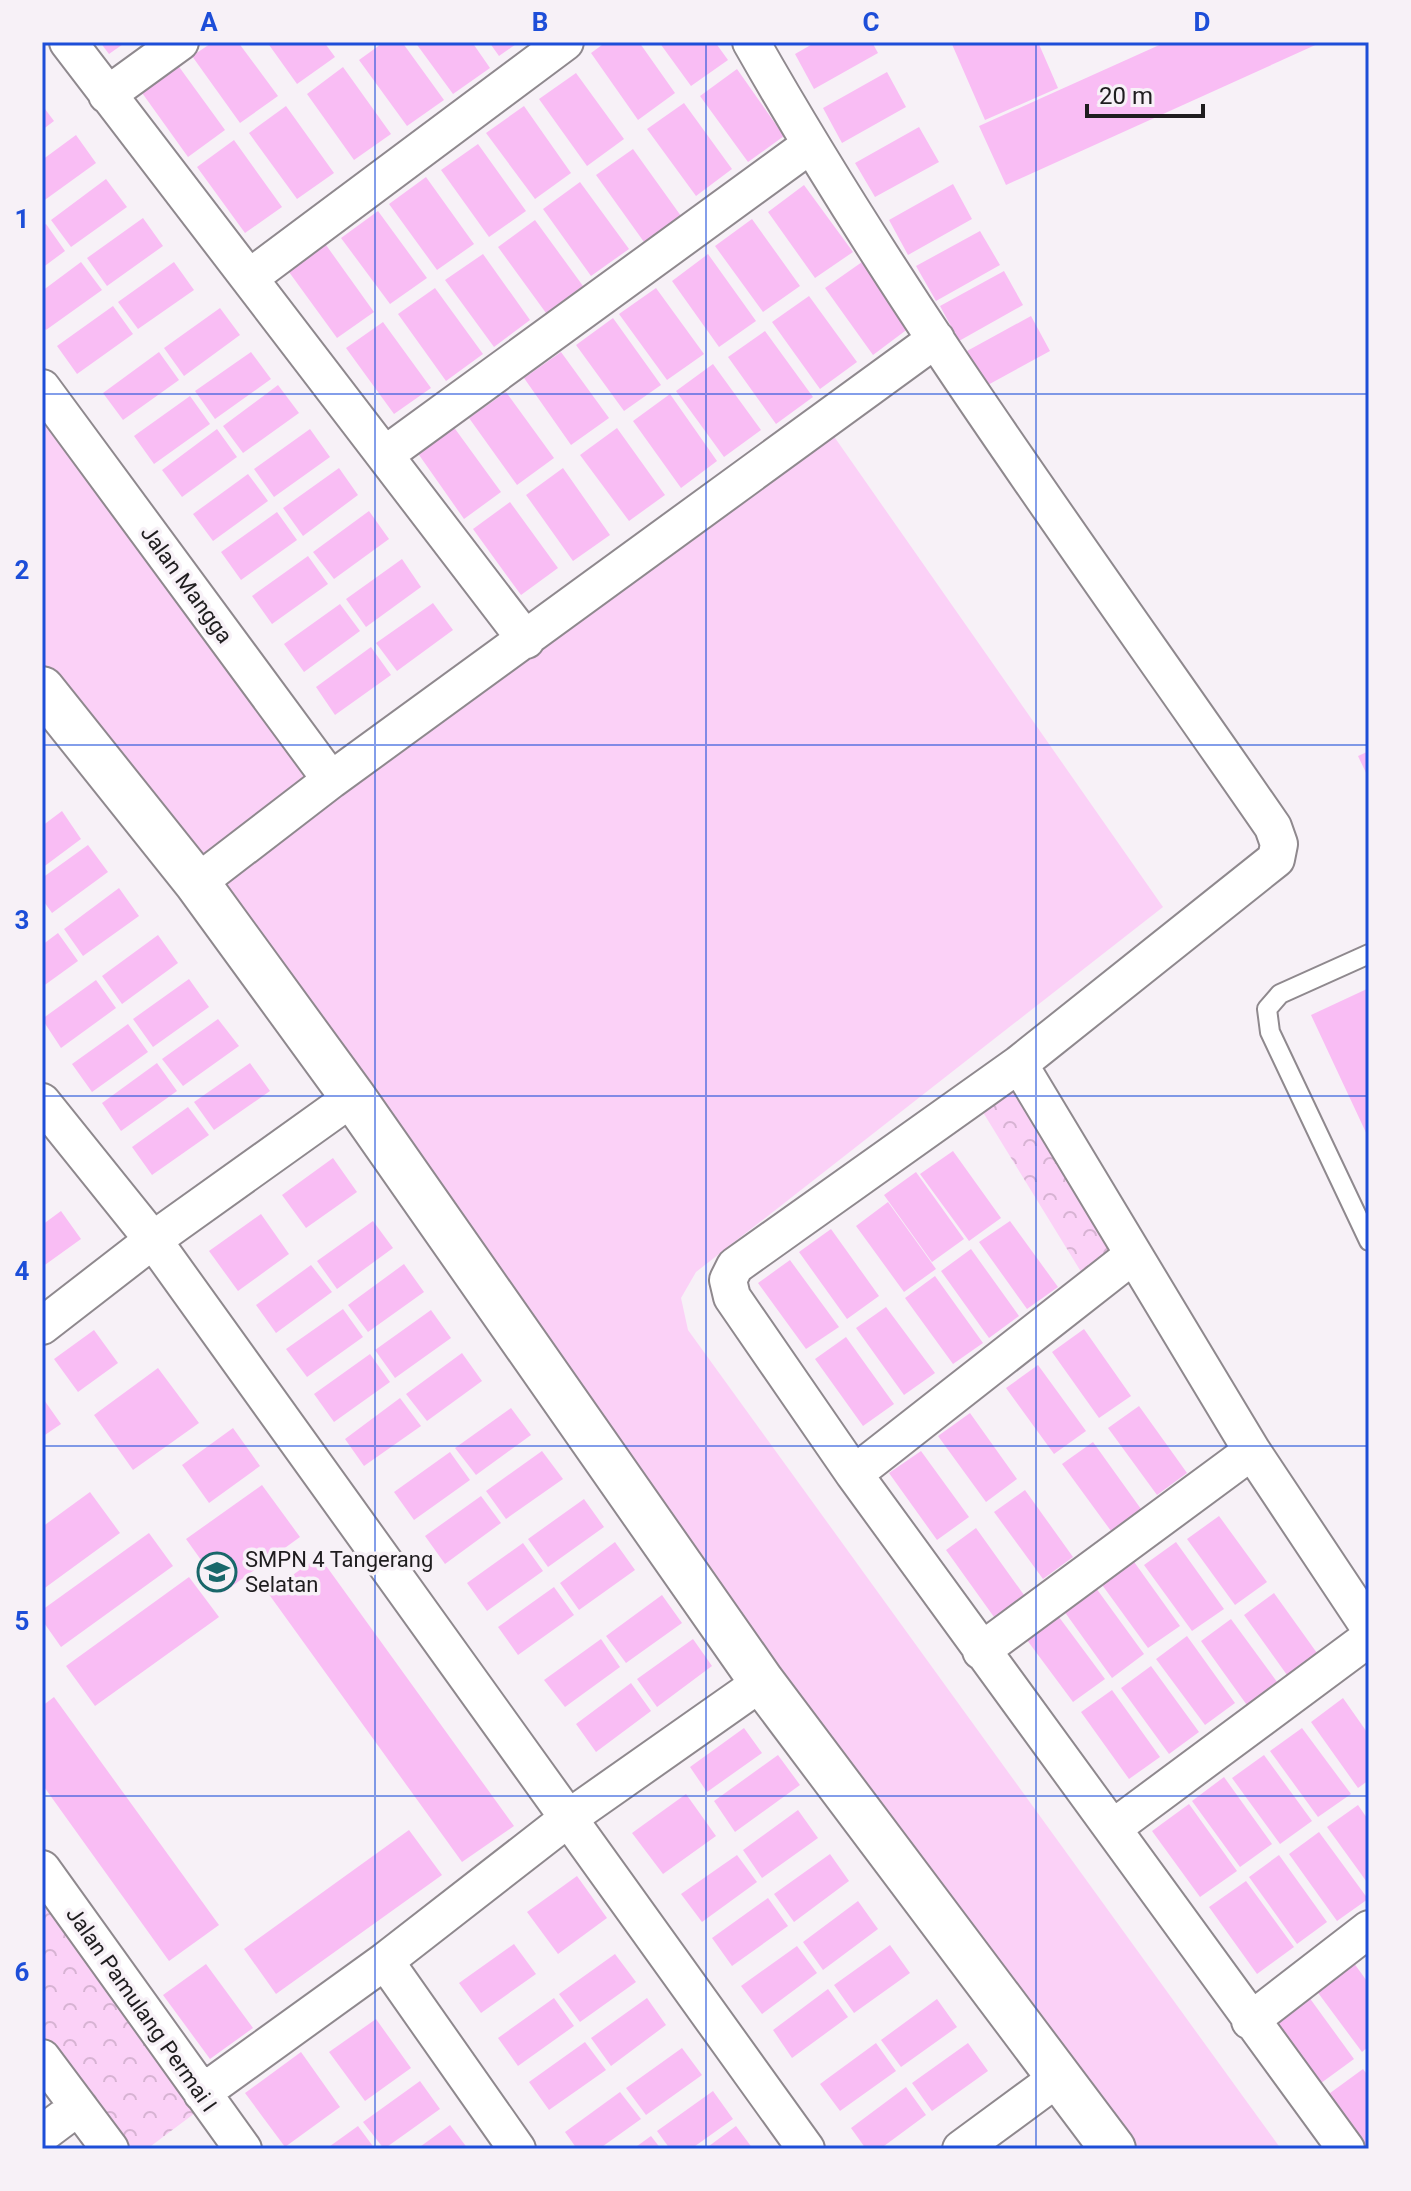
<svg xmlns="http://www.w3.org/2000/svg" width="1411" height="2191" viewBox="0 0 1411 2191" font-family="Roboto,sans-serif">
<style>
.green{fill:#fbd1f7}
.forest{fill:url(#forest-crowns)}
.building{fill:#f9bdf4}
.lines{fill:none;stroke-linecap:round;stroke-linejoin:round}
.service-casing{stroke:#8f898e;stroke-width:22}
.minor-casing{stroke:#8f898e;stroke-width:40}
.tertiary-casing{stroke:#8f898e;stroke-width:48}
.service{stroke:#fff;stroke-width:18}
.minor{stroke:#fff;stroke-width:36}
.tertiary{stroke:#fff;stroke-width:44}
.grid{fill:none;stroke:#1d4ed8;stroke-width:2;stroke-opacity:0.55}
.labels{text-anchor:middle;stroke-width:7;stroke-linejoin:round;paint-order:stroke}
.street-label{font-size:22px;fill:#1f1d1f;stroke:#f7f1f7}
.poi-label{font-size:22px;fill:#1f1d1f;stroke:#f7f1f7;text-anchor:start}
.neatline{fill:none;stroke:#1d4ed8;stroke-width:3}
.grid-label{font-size:26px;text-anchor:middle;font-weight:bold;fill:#1d4ed8}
</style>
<defs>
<pattern id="forest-crowns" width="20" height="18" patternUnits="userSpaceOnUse" patternTransform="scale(2)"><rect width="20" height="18" fill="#fbd1f7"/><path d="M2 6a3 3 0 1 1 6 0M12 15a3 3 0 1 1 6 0" fill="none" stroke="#d7b3d3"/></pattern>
</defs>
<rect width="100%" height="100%" fill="#f7f1f7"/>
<path class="green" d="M42,405l302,375 482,-355 337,482 -467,365 -15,26 7,32 593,819h-149l-330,-445 -426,-602 -334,-437z"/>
<path class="forest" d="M1019,1064l113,192 -41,32 -118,-192z
M42,1880l161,227 -56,42h-32l-73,-99z"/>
<path class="building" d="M100,42h26l-17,12z
M213,42h25l40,54 -38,27 -48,-67z
M267,42h57l11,15 -38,27z
M384,42h18l42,58 -37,26 -48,-66z
M415,42h57l18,26 -37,26z
M489,42h30l-20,14z
M606,42h33l36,51 -37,27 -47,-67z
M659,42h56l13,18 -37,26z
M816,42h56l6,11 -64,36 -19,-35z
M951,42h87l20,46 -73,32z
M1166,42h156l-316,143 -27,-59z
M177,64l48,66 -37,27 -48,-67z
M343,67l48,67 -37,26 -47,-66z
M737,69l47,67 -36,26 -48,-66z
M887,72l19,35 -64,36 -19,-35z
M576,73l48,66 -37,27 -48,-67z
M684,103l48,66 -36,27 -49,-67z
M42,105l12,16 -12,9z
M286,106l48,67 -37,26 -48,-66z
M524,106l47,67 -36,26 -49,-66z
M919,127l20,35 -64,35 -20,-34z
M76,135l20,28 -54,39v-42z
M234,140l48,67 -37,26 -48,-66z
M478,144l48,67 -37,26 -48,-67z
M633,149l48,67 -37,26 -48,-67z
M426,177l48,67 -37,26 -48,-66z
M106,179l21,28 -56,40 -20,-27z
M580,182l49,67 -38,27 -48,-67z
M953,184l19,35 -64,36 -19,-35z
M804,185l49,67 -38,26 -47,-66z
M378,211l49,67 -37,26 -49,-66z
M143,218l20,28 -56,40 -20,-28z
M752,219l48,67 -37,26 -48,-66z
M535,220l48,66 -37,27 -48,-66z
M46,224l19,27 -23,17v-42z
M980,231l20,34 -64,36 -20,-35z
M326,245l48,67 -37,26 -48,-66z
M483,254l47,66 -36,27 -49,-67z
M708,254l48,67 -37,26 -47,-66z
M81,262l21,28 -56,40 -4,-5v-34z
M174,262l20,28 -56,39 -20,-27z
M862,262l47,66 -36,27 -48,-67z
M1004,271l19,34 -64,36 -19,-35z
M435,288l48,66 -37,27 -48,-67z
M656,288l48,66 -37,26 -48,-66z
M809,296l48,66 -37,27 -48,-67z
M113,306l20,28 -56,40 -20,-28z
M220,308l20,27 -56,41 -20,-28z
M1031,316l19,35 -64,35 -19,-35z
M613,318l48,67 -37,26 -48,-66z
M383,322l48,66 -37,26 -48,-66z
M765,331l48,66 -37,27 -48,-67z
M159,352l20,28 -56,40 -20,-27z
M251,352l20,27 -56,40 -20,-28z
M561,352l48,66 -38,27 -47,-67z
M713,364l48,66 -37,27 -48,-66z
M278,385l21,28 -56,40 -20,-27z
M506,392l48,66 -37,27 -48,-67z
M670,394l47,67 -36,27 -48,-67z
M190,396l20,28 -56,40 -20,-28z
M453,426l48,66 -37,27 -47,-67z
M617,428l48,67 -36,26 -49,-66z
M217,429l20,28 -55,40 -20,-27z
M310,429l20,28 -56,40 -20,-28z
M339,468l19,27 -55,41 -20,-28z
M563,468l47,67 -37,26 -47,-66z
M248,474l20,27 -55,40 -20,-27z
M510,502l48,66 -37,27 -48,-66z
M369,511l20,28 -55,40 -21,-27z
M277,512l20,28 -56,40 -20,-28z
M308,556l20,28 -56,40 -20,-28z
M402,559l19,28 -55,40 -20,-28z
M433,603l20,27 -56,41 -21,-28z
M340,604l20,27 -56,41 -20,-28z
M371,647l20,28 -56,40 -19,-28z
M1369,751v28l-11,-23z
M62,811l19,28 -39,29v-42z
M88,845l20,27 -56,41 -10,-14v-21z
M119,888l20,28 -56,40 -19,-27z
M58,933l20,28 -36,26v-42z
M158,935l20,28 -56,41 -20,-28z
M189,979l20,28 -56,40 -20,-28z
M96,980l20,28 -55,40 -19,-29z
M1369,988v151l-58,-124z
M218,1019l21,27 -56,40 -21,-27z
M128,1024l20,28 -56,40 -20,-28z
M157,1063l20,28 -56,40 -19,-28z
M250,1063l20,28 -56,39 -20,-28z
M188,1107l21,28 -57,40 -20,-28z
M953,1151l48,67 -32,23 -49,-67z
M333,1158l24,34 -51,36 -24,-33z
M916,1172l48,67 -32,23 -48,-67z
M888,1202l48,67 -32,23 -48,-66z
M61,1211l20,28 -39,28v-42z
M261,1214l28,40 -51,37 -29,-40z
M373,1221l20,27 -56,41 -20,-28z
M1010,1221l48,66 -31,22 -48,-67z
M831,1229l48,67 -32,23 -48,-67z
M971,1249l48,67 -30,22 -48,-67z
M790,1260l49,67 -33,22 -48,-66z
M404,1264l20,28 -56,40 -20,-27z
M311,1265l21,27 -56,41 -20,-28z
M935,1276l48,67 -30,21 -48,-66z
M886,1307l49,66 -31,22 -48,-67z
M343,1309l20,28 -56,40 -21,-28z
M431,1310l20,28 -56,40 -20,-28z
M1084,1329l47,67 -32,22 -47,-66z
M94,1330l24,33 -40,29 -24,-33z
M846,1337l48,67 -31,22 -48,-67z
M462,1353l20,28 -55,40 -21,-27z
M370,1354l20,28 -56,40 -20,-28z
M1038,1365l48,66 -32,23 -48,-66z
M158,1368l41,55 -66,47 -39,-55z
M42,1397l19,27 -19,13z
M400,1398l21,28 -57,40 -19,-27z
M1139,1406l48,67 -30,22 -49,-67z
M511,1408l20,27 -55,40 -21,-27z
M970,1413l47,66 -31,23 -48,-66z
M233,1428l27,38 -51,37 -27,-38z
M1093,1442l48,67 -30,22 -49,-67z
M542,1451l21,28 -57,40 -20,-28z
M921,1451l48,66 -32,23 -48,-67z
M450,1452l20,28 -56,40 -20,-28z
M262,1485l38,52 -76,55 -38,-53z
M1025,1490l48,67 -30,22 -49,-67z
M90,1492l30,41 -78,57v-63z
M481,1496l20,27 -56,41 -20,-28z
M584,1499l20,28 -56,40 -20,-28z
M1219,1516l48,66 -32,23 -48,-66z
M976,1528l48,67 -30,22 -48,-67z
M149,1533l24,33 -112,81 -19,-27v-10z
M615,1542l20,28 -56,40 -19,-27z
M1176,1542l48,67 -32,22 -48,-66z
M523,1543l20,28 -56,40 -20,-28z
M319,1556l195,270 -52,36 -194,-269z
M1132,1559l48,67 -32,22 -48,-66z
M189,1577l30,40 -124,89 -29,-40z
M554,1587l20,28 -56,40 -20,-28z
M1096,1588l48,66 -32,24 -48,-67z
M1274,1593l48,67 -30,22 -48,-67z
M662,1595l20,28 -56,40 -20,-27z
M1056,1613l49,66 -32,23 -49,-66z
M1231,1619l49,67 -31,22 -48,-67z
M1187,1636l48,67 -30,22 -49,-66z
M601,1639l19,28 -55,40 -21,-27z
M693,1639l19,27 -55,41 -20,-28z
M1151,1666l48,66 -30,22 -48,-66z
M631,1683l20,28 -55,41 -20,-28z
M1112,1690l48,67 -31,22 -48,-67z
M54,1697l165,228 -50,36 -127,-177v-78z
M1343,1698l26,37v45l-11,8 -47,-66z
M744,1728l18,25 -55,39 -17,-25z
M1302,1728l49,66 -33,23 -48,-66z
M778,1755l22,30 -65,47 -21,-31z
M1264,1755l48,66 -32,23 -48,-66z
M1224,1777l48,67 -32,23 -48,-66z
M686,1794l30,42 -53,38 -31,-41z
M1189,1804l48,67 -37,26 -48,-66z
M1358,1805l11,16v64l-42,-58z
M798,1810l20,28 -56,40 -19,-28z
M409,1830l33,45 -166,119 -32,-45z
M1319,1832l49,67 -31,22 -48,-67z
M830,1854l19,27 -55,41 -20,-28z
M737,1855l20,27 -55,40 -21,-28z
M1279,1855l48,67 -30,22 -48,-67z
M577,1876l30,42 -49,36 -31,-42z
M1246,1881l48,66 -37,27 -48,-67z
M768,1898l20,28 -56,40 -20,-28z
M858,1901l20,28 -55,41 -20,-28z
M514,1944l22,30 -55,39 -22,-30z
M890,1945l20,28 -56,40 -20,-28z
M797,1946l20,27 -55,41 -21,-28z
M615,1954l21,28 -56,40 -21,-28z
M1351,1959l18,25v62l-7,6 -49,-66z
M206,1964l47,64 -43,31 -47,-64z
M828,1989l20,28 -56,41 -19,-28z
M1306,1993l48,66 -37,27 -48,-66z
M554,1998l20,28 -56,40 -20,-28z
M647,1998l19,27 -55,41 -20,-28z
M937,1999l20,28 -56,40 -20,-27z
M376,2019l35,49 -46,33 -36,-49z
M585,2042l21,28 -57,40 -20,-28z
M876,2043l20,28 -56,40 -20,-27z
M968,2043l20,28 -56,40 -20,-28z
M682,2048l20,27 -56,40 -20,-27z
M301,2052l39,55 -55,40 -40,-54z
M1363,2069l6,8v72h-5l-38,-53z
M420,2081l20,28 -56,40 -21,-27z
M906,2087l20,28 -46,34h-14l-15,-21z
M713,2091l20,28 -42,30h-21l-13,-18z
M620,2092l21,27 -42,30h-22l-12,-17z
M450,2125l18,24h-51z
M358,2126l17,23h-49z
M736,2126l17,23h-48z
M651,2136l10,13h-28z"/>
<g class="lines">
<g class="service-casing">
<path id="service" d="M1369,954l-89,40 -13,15 3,23 99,209"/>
</g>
<g class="minor-casing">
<path id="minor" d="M68,42l458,598
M751,42c155,273 344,527 522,785l6,17 -3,15 -257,205 -284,202 -7,14 4,17 122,177 492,675
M107,95l73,-53
M249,278l316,-236
M42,388l289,392
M386,454l424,-309
M197,883l134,-103 605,-441
M1019,1064l233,387 117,176
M42,1102l111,138 653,909
M42,1326l111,-86 200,-143
M854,1474l278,-218
M981,1651l271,-200
M1113,1828l256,-190
M42,1869l201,280
M385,1961l132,188
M1250,2021l119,-92
M42,2058l68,91
M202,2093l183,-132 185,-144 192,-135
M42,2134l36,-27
M961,2149l98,-72"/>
</g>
<g class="tertiary-casing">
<path id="tertiary" d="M42,689l155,194 156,214 409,585 351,467"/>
</g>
<use href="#service" class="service"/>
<use href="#minor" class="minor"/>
<use href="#tertiary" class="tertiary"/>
</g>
<path class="grid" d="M375,42v2107M706,42v2107M1036,42v2107M42,394h1327M42,745h1327M42,1096h1327M42,1446h1327M42,1796h1327"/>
<defs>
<g id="school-ring" transform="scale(2)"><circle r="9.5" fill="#f7f1f7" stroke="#19676a" stroke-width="1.5"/><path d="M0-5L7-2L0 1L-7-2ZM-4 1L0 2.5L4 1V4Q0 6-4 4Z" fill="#19676a"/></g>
</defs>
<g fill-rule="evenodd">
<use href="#school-ring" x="217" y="1572"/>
</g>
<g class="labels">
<g class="street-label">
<text transform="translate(187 584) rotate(54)" y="8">Jalan Mangga</text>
<text transform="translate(142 2009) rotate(55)" y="8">Jalan Pamulang Permai I</text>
</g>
<g class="poi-label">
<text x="245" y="1567">SMPN 4 Tangerang<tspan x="245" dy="25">Selatan</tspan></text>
</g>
</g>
<rect width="1411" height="2191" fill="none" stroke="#f7f1f7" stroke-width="88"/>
<path d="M1087 104v12h116v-12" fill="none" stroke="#1f1d1f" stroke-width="4"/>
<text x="1099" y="104" font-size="24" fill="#1f1d1f" stroke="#f7f1f7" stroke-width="6" paint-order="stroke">20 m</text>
<rect x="44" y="44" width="1323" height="2103" class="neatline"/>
<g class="grid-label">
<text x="209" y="31">A</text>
<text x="540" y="31">B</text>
<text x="871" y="31">C</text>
<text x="1202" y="31">D</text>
<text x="22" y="228">1</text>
<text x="22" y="579">2</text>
<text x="22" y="929">3</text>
<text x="22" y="1280">4</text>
<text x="22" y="1630">5</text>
<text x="22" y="1981">6</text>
</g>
</svg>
